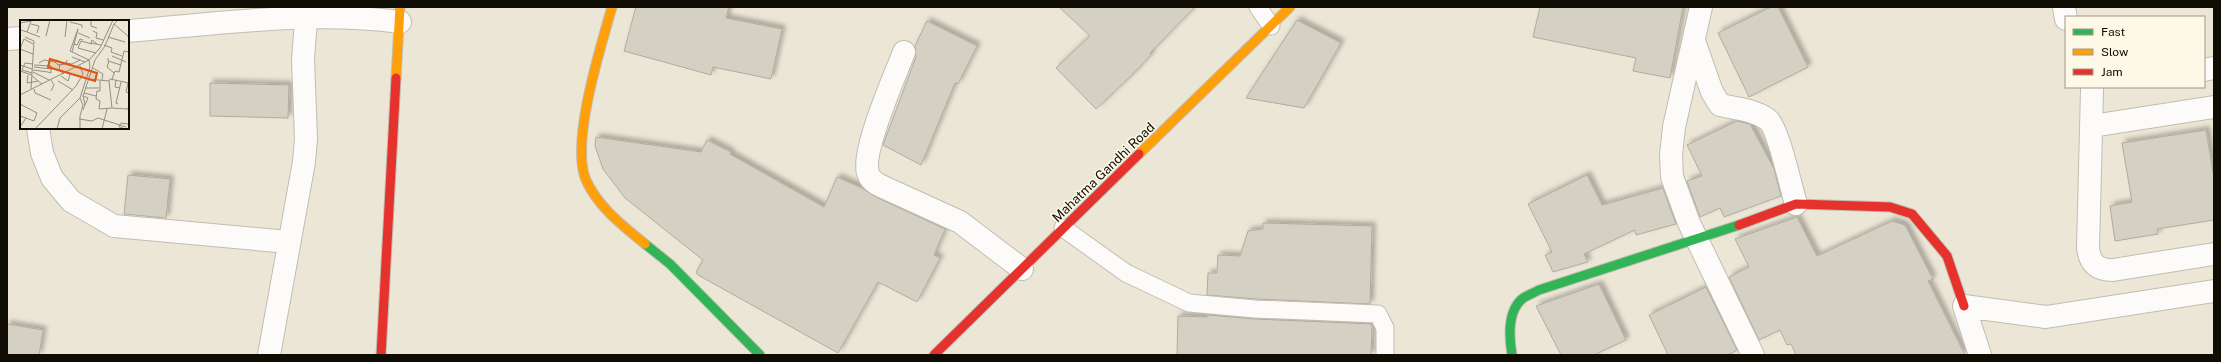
<svg xmlns="http://www.w3.org/2000/svg" width="2221" height="362" viewBox="0 0 2221 362" font-family="'Public Sans',sans-serif">
<style>
.building{fill:#d4d0c3;stroke:#b0aca0;filter:url(#shadow)}
.lines{fill:none;stroke-linecap:round;stroke-linejoin:round}
.lane-casing{stroke:#c1bdb1;stroke-width:19}
.street-casing{stroke:#c1bdb1;stroke-width:24}
.fast-casing{stroke:#c1bdb1;stroke-width:11}
.slow-casing{stroke:#c1bdb1;stroke-width:11}
.jam-casing{stroke:#c1bdb1;stroke-width:11}
.lane{stroke:#fcfbf9;stroke-width:17}
.street{stroke:#fcfbf9;stroke-width:22}
.fast{stroke:#30b455;stroke-width:9}
.slow{stroke:#ff9f0a;stroke-width:9}
.jam{stroke:#e5322d;stroke-width:9}
.labels{text-anchor:middle;stroke-width:3;stroke-linejoin:round;paint-order:stroke}
.street-label{font-size:13px;fill:#0f0c04;stroke:#fef9e7}
.inset-road{fill:none;stroke:#948f82;stroke-width:1}
.view{fill:#dd550c;fill-opacity:0.15;stroke:#dd550c;stroke-width:2}
.inset-edge{fill:none;stroke:#0f0c04;stroke-width:2}
</style>
<defs>
<filter id="shadow"><feDropShadow dx="3.5" dy="-3.5" stdDeviation="2" flood-color="#0004"/></filter>
</defs>
<rect width="100%" height="100%" fill="#ece6d6"/>
<path class="building" d="M636,7h93l-3,11 56,11 -11,50 -58,-12 -2,8 -87,-24z
M1059,7h136l-45,46 1,2 -20,21 -35,33 -40,-41 34,-32z
M1540,7h143l-13,71 -37,-7 3,-13 -103,-21z
M1771,7h7l30,60 -59,30 -31,-64z
M1297,20l44,23 -37,65 -58,-10z
M927,21l50,25 -19,38 -3,-1 -34,82 -38,-20 33,-88 -1,-11z
M210,83l79,2 -1,33 -78,-2z
M1737,121l13,3 24,45 7,27 -57,21 -4,-9 -20,9 -13,-36 15,-5 -15,-31z
M2206,130l8,48v42l-57,9 1,5 -43,7 -5,-35 22,-4 -10,-59z
M596,137l105,15 6,-12 24,12 -1,2 94,53 13,-30 25,11 14,9 69,32 -11,26 6,3 -23,44 -39,-20 -40,71 -140,-78 -2,-3 7,-12 -78,-62 -22,-29 -8,-23z
M128,175l42,4 -4,39 -42,-4z
M1587,175l15,30 61,-17 13,36 -40,11 -1,-5 -51,24 4,8 -35,10 -8,-17 7,-3 -24,-48z
M1797,217l20,39 75,-35 13,4 28,54 -5,2 37,74h-169l-5,-11 -4,1 -7,-15 -21,10 -30,-63 20,-10 -14,-28z
M1263,223l109,3 -2,78 -114,-5 -49,-4 1,-22h9l1,-18 22,1 8,-25 15,-2z
M1599,284l27,56 -32,15h-33l-25,-49z
M1706,287l31,63 -9,5h-60l-19,-40z
M1207,315l48,4 117,5 -1,31h-194l1,-39 29,1z
M7,324l36,6 -4,25h-32z"/>
<g class="lines">
<g class="lane-casing">
<path id="lane" d="M1258,7l13,19
M1063,228l63,45 63,30 66,6 123,5 7,14v27"/>
</g>
<g class="street-casing">
<path id="street" d="M1701,7l-27,120 -3,28 1,22 17,46 64,132
M2064,7l2,12
M128,31c89,-7 182,-21 272,-9
M7,39l14,-1
M1694,41l18,51 8,13c17,4 32,4 47,14 11,7 24,69 29,85
M904,52c-9,24 -43,99 -36,121 2,7 7,10 13,13l79,36 62,47
M2204,70l10,-2
M2092,90l-4,158c2,16 9,22 25,22l101,-16
M2092,126l122,-19
M38,128l4,25 10,25 19,23 43,25 174,16
M269,355l35,-193 2,-23 -3,-80 4,-52
M1980,355l-16,-49 82,11 168,-26"/>
</g>
<g class="fast-casing">
<path id="fast" d="M645,244l25,20 90,91
M1512,355c-3,-18 -5,-43 10,-56 5,-4 12,-6 17,-9l200,-65"/>
</g>
<g class="slow-casing">
<path id="slow" d="M612,7c-11,39 -42,136 -26,173 12,27 37,46 59,64
M396,78l4,-71
M1139,154l151,-147"/>
</g>
<g class="jam-casing">
<path id="jam" d="M1739,225l57,-21 94,3 22,7 35,42 17,50
M381,355l15,-277
M934,355l205,-201"/>
</g>
<use href="#lane" class="lane"/>
<use href="#street" class="street"/>
<use href="#fast" class="fast"/>
<use href="#slow" class="slow"/>
<use href="#jam" class="jam"/>
</g>
<g class="labels">
<g class="street-label">
<text transform="translate(1103 172) rotate(-44)" y="5">Mahatma Gandhi Road</text>
</g>
</g>
<g transform="translate(20 20)">
<rect width="109" height="109" fill="#ece6d6"/>
<path class="inset-road" d="M45,0h28M71,0v6l6,2M98,0l-4,4 15,13M50,2l12,3v3M0,3l16,-3M11,4l8,2 -2,7M1,10l6,2 4,-11M73,11l4,2 -1,5 7,2M7,12l13,5M58,13l12,5M26,16l4,-16M5,17l9,4 -3,48M45,17l2,-17M88,17l17,5M54,24l3,1 3,-6 3,1M72,24l-11,-3 -3,7 18,5M77,24l-5,-4 -1,3 10,2M84,25l8,3 -1,4 11,4M52,32l6,-23 -8,22 19,9M13,34l-13,-5 4,-10 9,5M92,36l14,6M52,37l13,5M88,38v3l13,4M47,40l-1,3 6,1 8,-4M89,41l-2,6 7,6M19,43l5,-3 11,2 1,-2 9,4 -7,1 -3,-3M40,44l-1,6 5,4M0,45l12,4M14,45l17,1v7l-3,-1M14,47l17,2M73,48l10,6 -1,6M13,50l15,2M0,51l12,4M13,52l16,8M12,53l-10,-3 3,-7 8,1M8,55l-1,8 11,-2M12,56l10,8M41,56l7,5 2,-6 -2,-3M68,59l21,2 1,-2 19,4M92,59l3,-8 4,1 5,-21 5,1M31,60l3,5 -3,6M96,60l-1,7 5,1M38,61l15,9M80,61v10h-3l-1,8 4,2 -1,8 13,-1M89,61l3,27 16,1 1,-5M108,63l-2,9 3,1M65,68h14M14,69l1,4 16,7M64,73l12,3M0,75l69,-35 11,-12 13,-28M63,76l5,2 -3,7M0,84l17,9 -3,8 -8,-3M98,84l-2,-1 5,-21M63,90l2,-6 -2,-8 12,-36 10,-14 9,-22M0,96l6,2 -6,9M59,99l13,2 6,-3 28,9M103,108l-4,-1 2,-4 7,1M15,109l41,-43 7,-12 -3,-8M37,109l3,-11 20,-20M60,109v-13l3,-11 -3,-7 10,-31 -1,-7M82,109l5,-20"/>
<path class="view" d="M30,39l47,14 -2,8 -47,-14z"/>
<rect width="109" height="109" class="inset-edge"/>
</g>
<rect width="2221" height="362" fill="none" stroke="#0f0c04" stroke-width="16"/>
<rect x="2065" y="16" width="140" height="72" fill="#fef9e7" stroke="#9e9a8c"/>
<rect x="2073" y="29" width="20" height="6" fill="#30b455" stroke="#9e9a8c"/>
<text x="2101" y="36" font-size="12" fill="#0f0c04">Fast</text>
<rect x="2073" y="49" width="20" height="6" fill="#ff9f0a" stroke="#9e9a8c"/>
<text x="2101" y="56" font-size="12" fill="#0f0c04">Slow</text>
<rect x="2073" y="69" width="20" height="6" fill="#e5322d" stroke="#9e9a8c"/>
<text x="2101" y="76" font-size="12" fill="#0f0c04">Jam</text>
</svg>
